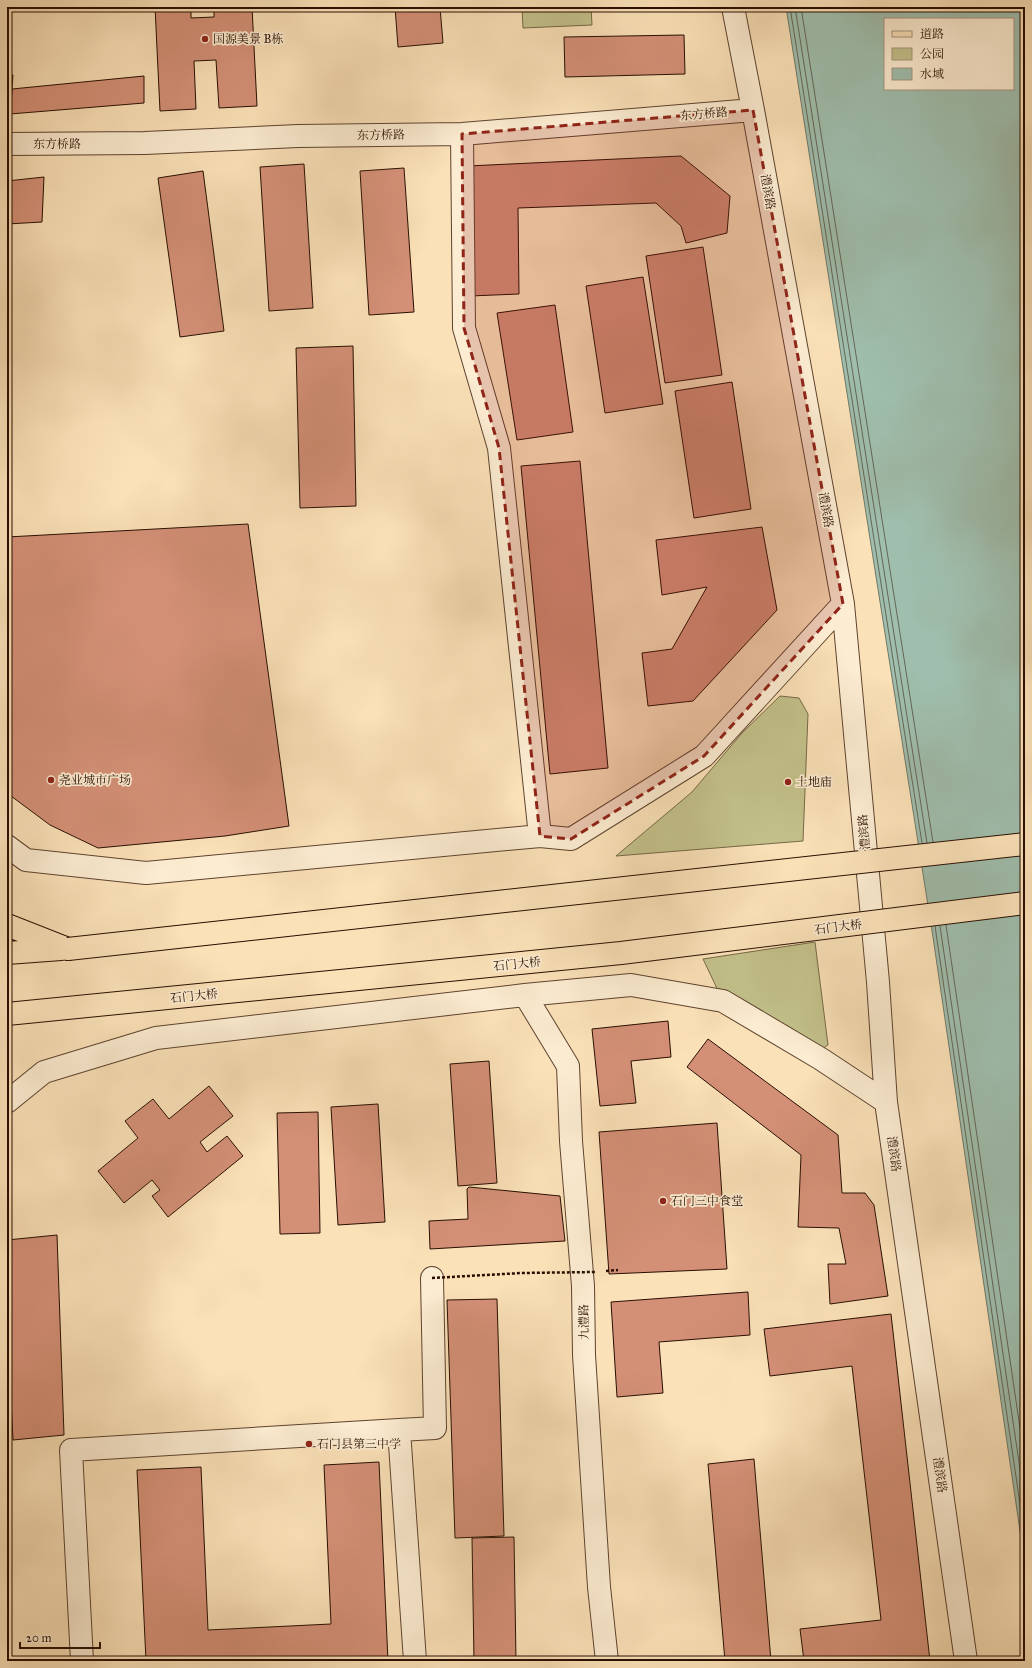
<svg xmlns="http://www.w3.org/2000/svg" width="1032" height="1668" viewBox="0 0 1032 1668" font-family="'IM FELL Great Primer','Noto Serif SC',serif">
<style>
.green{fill:#c3c18b;stroke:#766846}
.water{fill:#9fbead;stroke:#6f7868;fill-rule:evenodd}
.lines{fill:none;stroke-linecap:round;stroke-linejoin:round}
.shore{stroke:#646657;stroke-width:1}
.building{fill:#d49077;stroke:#280e01}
.minor-casing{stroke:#5d432f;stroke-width:24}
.major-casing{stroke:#280e01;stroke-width:24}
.path{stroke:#280e01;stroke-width:2.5;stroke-dasharray:3 2;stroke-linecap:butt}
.minor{stroke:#fcecd1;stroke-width:22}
.major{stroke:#fbe1b8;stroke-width:22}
.major-bridge-casing{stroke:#280e01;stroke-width:24;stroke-linecap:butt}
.path-bridge{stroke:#280e01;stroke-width:2.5;stroke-dasharray:3 2;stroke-linecap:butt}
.major-bridge{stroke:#fbe1b8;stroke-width:22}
.marked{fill:#8f2418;fill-opacity:0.2;stroke:#8f2418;stroke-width:3;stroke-dasharray:8 5;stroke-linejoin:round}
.poi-dot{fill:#8f2418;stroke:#fcecd1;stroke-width:1.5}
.labels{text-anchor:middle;stroke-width:3.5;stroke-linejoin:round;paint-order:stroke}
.poi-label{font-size:12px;fill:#280e01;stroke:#fcecd1;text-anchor:start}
.street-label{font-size:12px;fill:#280e01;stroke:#fcecd1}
</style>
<rect width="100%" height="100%" fill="#fbe1b8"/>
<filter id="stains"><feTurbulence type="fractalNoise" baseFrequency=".005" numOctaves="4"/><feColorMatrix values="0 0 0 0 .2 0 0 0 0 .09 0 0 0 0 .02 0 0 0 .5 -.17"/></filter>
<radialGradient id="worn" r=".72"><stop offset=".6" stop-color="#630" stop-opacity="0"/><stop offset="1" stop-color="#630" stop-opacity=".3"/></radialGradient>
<path class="green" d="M522,7h69l1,18 -69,3z
M780,696l19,2 9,16 -5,127 -187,15 76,-64 50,-59z
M815,942l13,103 -9,6 -96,-50 -20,-42z"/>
<path class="water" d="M786,7h239v1558l-92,-628zM885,19h128v70h-128z"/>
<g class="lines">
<path class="shore" d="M790,7l132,836
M795,7l132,836
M801,7l132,835
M946,925l79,537
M935,926l90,612
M940,926l85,577"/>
</g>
<path class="building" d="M155,7h36v11l23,-1v-10h38l5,99 -38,2 -3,-48 -22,1 2,48 -36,2z
M395,7h45l3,36 -45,4z
M684,35l1,39 -120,3 -1,-40z
M13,75l-3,39h-3v-38z
M144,76v27l-134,11 2,-25z
M681,156l49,40 -3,37 -41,10 -5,-17 -25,-23 -138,5 1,86 -49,2 -2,-130z
M304,164l9,144 -44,3 -9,-144z
M404,168l10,144 -45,3 -9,-144z
M203,171l21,160 -44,6 -22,-159z
M44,177l-2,45 -35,2v-43z
M703,247l19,128 -57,8 -19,-127z
M643,277l20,127 -58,9 -19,-127z
M555,305l18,127 -56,8 -20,-127z
M353,346l3,160 -56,2 -4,-160z
M732,382l19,127 -57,9 -19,-127z
M580,461l28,307 -58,6 -29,-308z
M248,524l41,302 -64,10 -127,12 -48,-23 -43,-32v-256z
M762,527l15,83 -84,91 -45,5 -6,-53 30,-4 35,-62 -45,8 -6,-55z
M668,1021l3,36 -40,4 5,42 -36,3 -8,-77z
M708,1039l130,96 4,58h23l9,12 14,91 -58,8 -2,-40h18l-7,-36 -41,-1 3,-72 -114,-88z
M489,1061l8,122 -39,3 -8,-122z
M209,1086l24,30 -33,26 7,10 20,-16 16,20 -75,61 -16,-21 8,-6 -8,-10 -28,23 -26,-32 40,-33 -13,-17 28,-22 16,20z
M378,1104l7,118 -47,3 -7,-118z
M318,1112l2,121 -40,1 -3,-121z
M717,1123l10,146 -118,5 -10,-142z
M469,1187l91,9 5,45 -135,8 -1,-28 39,-2 -1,-30z
M57,1235l7,200 -51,5 -6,-117v-83z
M748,1292l2,43 -91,7 4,51 -46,4 -6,-95z
M497,1299l7,237 -49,2 -8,-238z
M891,1314l39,347h-126l-4,-32 81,-9 -29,-254 -82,10 -6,-47z
M754,1459l17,202h-46l-17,-197z
M379,1462l9,199h-242l-9,-191 64,-3 7,163 123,-6 -7,-159z
M514,1537l2,124h-42l-2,-123z"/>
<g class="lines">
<g class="minor-casing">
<path id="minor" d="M733,7l20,103 90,494 35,378 8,120 80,559
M462,134l2,194 35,120 41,388
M7,144l138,-1 153,-7 164,-2 291,-24
M7,846l19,14 120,13 394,-37 31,3 133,-83 139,-152
M525,995l43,71 3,75 12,145 1,69 15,232 8,74
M7,1102l37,-30 112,-34 369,-43 106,-10 92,16 98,58 65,43
M399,1430l36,-2 -3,-150
M82,1661l-11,-211 328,-20 16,231"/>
</g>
<g class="major-casing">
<path id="major" d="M7,925l61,24
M7,953l54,-4"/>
</g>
<path class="path" d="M606,1271l12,-1"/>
<use href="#minor" class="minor"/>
<use href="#major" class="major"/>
<g class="major-bridge-casing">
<path id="major-bridge" d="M68,949l957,-105
M7,1014l614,-61 404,-50"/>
</g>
<path class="path-bridge" d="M432,1278l90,-5 74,-1"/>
<use href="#major-bridge" class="major-bridge"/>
</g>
<path class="marked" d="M753,110l90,494 -139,152 -133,83 -31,-3 -41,-388 -35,-120 -2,-194z"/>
<g class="poi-dot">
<circle cx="205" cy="39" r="4"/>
<circle cx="51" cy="780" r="4"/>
<circle cx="788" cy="782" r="4"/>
<circle cx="663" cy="1201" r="4"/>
<circle cx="309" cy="1444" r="4"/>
</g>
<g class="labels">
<g class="poi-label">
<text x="213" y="43">国源美景 B栋</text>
<text x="59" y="784">尧业城市广场</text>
<text x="796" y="786">土地庙</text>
<text x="671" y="1205">石门三中食堂</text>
<text x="317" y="1448">石门县第三中学</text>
</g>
<g class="street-label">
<text transform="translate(704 114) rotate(-5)" y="4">东方桥路</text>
<text transform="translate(381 135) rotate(-1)" y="4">东方桥路</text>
<text x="57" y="148">东方桥路</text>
<text transform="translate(768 192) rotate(80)" y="4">澧滨路</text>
<text transform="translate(826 510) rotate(80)" y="4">澧滨路</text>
<text transform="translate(864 832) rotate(-95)" y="4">澧滨路</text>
<text transform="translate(838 927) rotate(-7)" y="4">石门大桥</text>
<text transform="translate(517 964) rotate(-6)" y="4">石门大桥</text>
<text transform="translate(194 996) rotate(-6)" y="4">石门大桥</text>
<text transform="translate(894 1154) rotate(82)" y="4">澧滨路</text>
<text transform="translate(584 1322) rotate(-91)" y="4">九澧路</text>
<text transform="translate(940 1475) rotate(82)" y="4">澧滨路</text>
</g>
</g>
<rect width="1032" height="1668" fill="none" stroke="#fbe1b8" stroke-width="24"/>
<rect x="8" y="8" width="1016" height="1652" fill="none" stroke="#280e01" stroke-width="2"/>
<rect x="12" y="12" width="1008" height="1644" fill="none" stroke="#280e01"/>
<rect x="884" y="18" width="130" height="72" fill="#fcecd1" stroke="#a7937e"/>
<rect x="892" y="31" width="20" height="6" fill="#fbe1b8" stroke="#a7937e"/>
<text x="920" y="38" font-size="12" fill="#280e01">道路</text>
<rect x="892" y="48" width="20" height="12" fill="#c3c18b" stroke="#a7937e"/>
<text x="920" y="58" font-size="12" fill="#280e01">公园</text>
<rect x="892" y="68" width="20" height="12" fill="#9fbead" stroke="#a7937e"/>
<text x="920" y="78" font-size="12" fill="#280e01">水域</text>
<path d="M20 1642v6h80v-6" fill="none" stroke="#280e01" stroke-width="2"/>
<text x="26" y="1642" font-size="12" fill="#280e01" stroke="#fcecd1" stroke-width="3" paint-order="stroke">20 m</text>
<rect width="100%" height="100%" filter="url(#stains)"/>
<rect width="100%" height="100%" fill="url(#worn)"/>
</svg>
